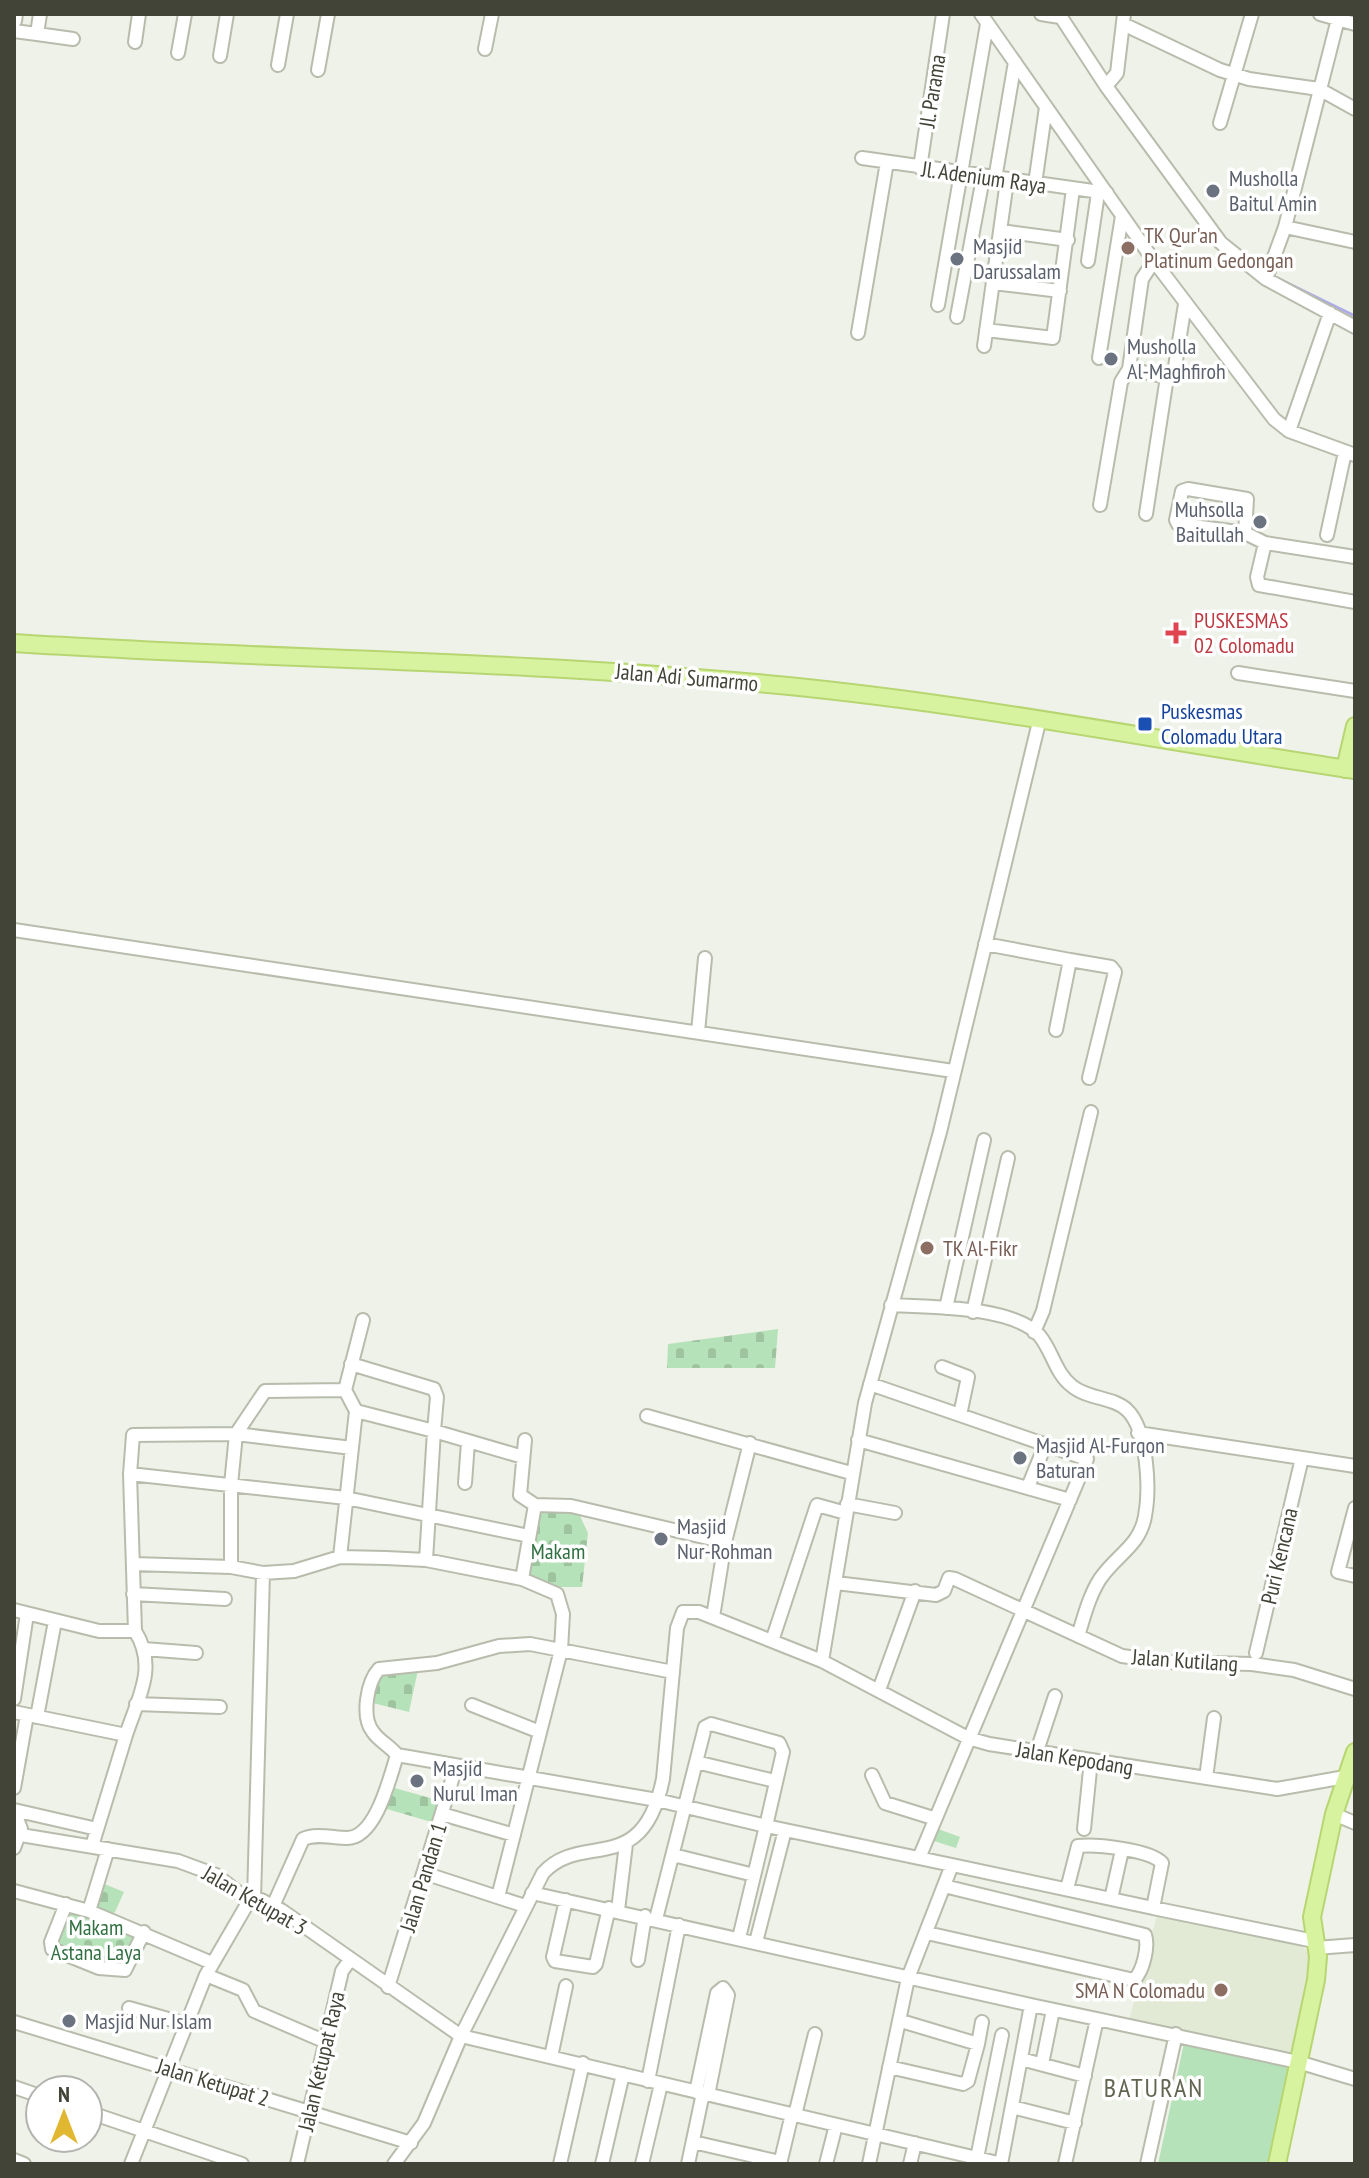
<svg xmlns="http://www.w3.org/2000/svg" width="1369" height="2178" viewBox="0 0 1369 2178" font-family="'PT Sans Narrow',sans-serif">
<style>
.education{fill:#e2e9d4}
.grass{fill:#b5e2b8}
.cemetery{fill:url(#cemetery-stones)}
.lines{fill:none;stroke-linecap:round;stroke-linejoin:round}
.stream{stroke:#acabe8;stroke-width:3}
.minor-casing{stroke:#b8bcac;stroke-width:16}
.major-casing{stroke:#b7d672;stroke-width:20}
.minor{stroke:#fff;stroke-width:12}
.major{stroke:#d8f3a0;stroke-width:16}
.worship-dot{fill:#6b7280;stroke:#fff;stroke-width:3}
.education-dot{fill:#8d6e63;stroke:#fff;stroke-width:3}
.health-dot{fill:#e0444e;stroke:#fff;stroke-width:3}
.transit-dot{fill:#1a4fb4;stroke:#fff;stroke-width:3}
.labels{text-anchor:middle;stroke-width:7;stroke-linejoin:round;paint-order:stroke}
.street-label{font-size:22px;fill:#424438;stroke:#fff}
.worship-label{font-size:22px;fill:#5b616d;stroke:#fff;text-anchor:start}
.education-label{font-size:22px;fill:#785e54;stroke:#fff;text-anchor:start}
.health-label{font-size:22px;fill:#be3a42;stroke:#fff;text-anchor:start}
.transit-label{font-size:22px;fill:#164399;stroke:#fff;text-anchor:start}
.park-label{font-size:22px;fill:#317040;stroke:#fff}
.quarter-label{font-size:26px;letter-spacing:2px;fill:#626650;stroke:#fff}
</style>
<defs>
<pattern id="cemetery-stones" width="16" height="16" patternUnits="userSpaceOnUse" patternTransform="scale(2)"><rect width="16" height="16" fill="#b5e2b8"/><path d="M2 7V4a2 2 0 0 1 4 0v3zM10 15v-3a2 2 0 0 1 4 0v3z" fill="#9dc39f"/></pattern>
</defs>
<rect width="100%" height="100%" fill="#eff2e8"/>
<path class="education" d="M1158,1912l141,29 13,18 -20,98 -163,-36z"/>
<path class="grass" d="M938,1829l22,8 -4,11 -22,-7z
M1184,2043l105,22 -21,99h-110z"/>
<path class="cemetery" d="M778,1329l-3,39h-108l1,-24z
M538,1510l40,2 10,21 -6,54h-24l-33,-10z
M418,1670l-9,42 -40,-10 10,-28z
M391,1787l50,14 -6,22 -55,-16z
M102,1883l22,9 -9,20 -4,2 -16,-7z
M68,1909l70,22 -12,35h-25l-47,-20z"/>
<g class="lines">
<path class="stream" d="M1224,238l41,32
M1271,275l84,41"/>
<g class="minor-casing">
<path id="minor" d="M981,14l173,247 120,158 15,12 66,24
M1041,14l19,3
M1059,14l47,72 115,157 45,36 89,48
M1320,14l35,10
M15,21l1,-7
M1123,24l97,46 29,9 70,10 36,20
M14,31l23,3 3,-20
M37,34l36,5
M135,42l4,-28
M485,49l7,-35
M178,53l7,-39
M220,56l7,-42
M278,65l9,-51
M318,70l10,-56
M1106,86l11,-13 7,-59
M1220,123l32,-109
M862,158l245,35
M920,168l23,-154
M995,179l20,-117
M1035,184l11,-77
M1285,227l70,15
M1001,231l67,9
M1088,261l10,-68
M1266,279l19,-52 53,-208
M993,283l67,8
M938,305l49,-281
M957,317l26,-139
M986,330l67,8 20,-149
M858,333l29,-171
M984,346l23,-165
M1099,358l23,-142
M1129,369l38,8
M1289,431l41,-118
M1100,505l21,-123 8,-13 13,-90 12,-18
M1146,514l21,-137 7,-4 11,-69
M1245,533l2,-34 -59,-10 -6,2 -6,29 2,4 67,9 20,10 90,14
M1327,535l18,-83
M1265,543l-8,34 2,8 96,17
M1238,673l117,18
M14,930l939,141
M985,944l85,16 -14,70
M1070,960l41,7 4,5 -26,106
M698,1032l7,-74
M891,1305c38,2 121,1 148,30 13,15 16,38 33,51 15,13 42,11 55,24 21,20 23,80 18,106 -5,30 -29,39 -45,63 -11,17 -16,38 -22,57
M946,1308l38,-168
M973,1312l35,-154
M1034,1332l9,-21 48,-199
M942,1367l26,10 -8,38
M870,1384l217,75 -168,399
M345,1390l11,21 78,20 3,-34 -3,-8 -83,-25
M647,1416l204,57
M1138,1433l217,33
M525,1440l-5,55 15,10
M858,1440l212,60
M130,1474l216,24 183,38
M465,1483l3,-41
M1028,1487l18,-44
M847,1504l48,9
M1355,1508l-17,64 17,4
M340,1557l16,-146
M426,1560l8,-129 89,26
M133,1564l98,3 32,6 31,-2 46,-14 46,1 40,2 96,19
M231,1567v-82l5,-51 116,14
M836,1583l100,12 8,-4 5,-13 6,1 167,77 43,6 87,2 42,6 61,19
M133,1594l92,5
M14,1610l85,21h36l-5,-157 3,-39 103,-1 29,-43 80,-1 18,-70
M713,1617l12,-75 25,-99
M772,1641l45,-136 29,8
M144,1649l52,4
M1256,1653l46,-195
M822,1661l43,-258 75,-271 100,-414
M879,1690l36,-99
M14,1699l13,-85
M136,1704l84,3
M472,1705l68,27
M14,1712l112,23 -34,111
M37,1717l18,-96
M126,1735c12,-37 32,-68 9,-104
M1037,1751l18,-55
M696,1762l79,19
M872,1775l13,28 48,15
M1206,1778l8,-60
M14,1788l13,-73
M14,1810l83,19
M14,1811l7,18 -7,19
M442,1814l72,21
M1334,1814l21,9
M1084,1829l7,-69
M21,1835l157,26 38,14 33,26 12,-1 20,10 180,126 541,128
M673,1855l81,20
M952,1865l201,43 9,-45c-11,-13 -66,-19 -84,-17l-11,43
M424,1873l101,33
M14,1891l75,20 123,52
M532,1893l499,112 -30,159
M498,1897l63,-247 2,-36 -6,-20 -35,-15 13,-74 36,1 154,36
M254,1899l9,-326
M1111,1899l11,-49
M566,1900l-13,57 2,4 38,6 3,-3 13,-56
M66,1904l-15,38 1,7 47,19 26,2 19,-38
M273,1906l30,-67c13,-6 30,-1 44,-1 29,0 43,-61 50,-83
M1153,1908l161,33
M618,1910l8,-66
M89,1911l19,-62
M656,1919l49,-192 6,-3 68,19 4,9 -17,74 -109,-26 -260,-45c-7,-9 -18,-14 -24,-23 -12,-15 -6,-50 6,-63l58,-6 62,-17 31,-2 143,28
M927,1933l207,47c9,-9 15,-33 11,-45l-201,-49
M739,1938l27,-112 186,39 -44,113 -39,186
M756,1942l29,-112
M1316,1948l39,-3
M638,1960l7,-44
M206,1975l37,15 11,21 72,31
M388,1987l68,-220
M1031,2005l66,14 -32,145
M129,2008l57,16
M1097,2019l201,43 57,17
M14,2022l397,121
M978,2044l4,-22
M551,2057l15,-71
M1021,2059l64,17
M1042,2064l11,-54
M889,2067l74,17 5,-3 10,-37 -77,-23
M648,2081l31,-156
M14,2087l26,9
M696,2092l21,-99 6,-5 5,7 -20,100
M1012,2107l63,16
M88,2112l154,52
M795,2115l20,-81
M693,2142l87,20
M977,2158l25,-123
M14,2160l10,4
M131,2164l75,-189 43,-74
M297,2164l45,-193 8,-11
M394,2164l30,-41 37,-87 82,-163c39,-43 99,7 120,-94l14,-151 6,-16h16l123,49 146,77 21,6 288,45 68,-12
M560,2164l23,-101
M602,2164l21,-90
M642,2164l19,-80
M688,2164l15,-71
M780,2164l12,-50
M826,2164l10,-39
M910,2164l5,-21
M1147,2164l29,-130"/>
</g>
<g class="major-casing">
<path id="major" d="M14,643c244,16 487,17 731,39 205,17 407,58 610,88
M1345,769l10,-43
M1277,2164l39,-184 2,-23 -6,-40 22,-103 21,-62"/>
</g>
<use href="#minor" class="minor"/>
<use href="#major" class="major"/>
</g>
<g class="worship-dot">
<circle cx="1213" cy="191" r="8"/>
<circle cx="957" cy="259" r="8"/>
<circle cx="1111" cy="359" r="8"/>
<circle cx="1260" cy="522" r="8"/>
<circle cx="1020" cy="1458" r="8"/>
<circle cx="661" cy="1539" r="8"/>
<circle cx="417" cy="1781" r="8"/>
<circle cx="69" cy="2021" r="8"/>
</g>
<g class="education-dot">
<circle cx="1128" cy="248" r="8"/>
<circle cx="927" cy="1248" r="8"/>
<circle cx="1221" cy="1990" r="8"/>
</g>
<path class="health-dot" d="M1172 621h8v8h8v8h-8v8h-8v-8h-8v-8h8z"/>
<rect class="transit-dot" x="1137" y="716" width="16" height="16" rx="4"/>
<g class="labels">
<g class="street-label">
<text transform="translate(932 91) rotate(-81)" y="8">Jl. Parama</text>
<text transform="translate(984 177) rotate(8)" y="8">Jl. Adenium Raya</text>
<text transform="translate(687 677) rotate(5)" y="8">Jalan Adi Sumarmo</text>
<text transform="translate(1279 1556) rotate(-77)" y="8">Puri Kencana</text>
<text transform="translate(1185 1660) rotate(4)" y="8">Jalan Kutilang</text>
<text transform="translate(1075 1758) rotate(9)" y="8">Jalan Kepodang</text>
<text transform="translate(423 1877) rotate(-73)" y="8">Jalan Pandan 1</text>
<text transform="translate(255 1900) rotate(30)" y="8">Jalan Ketupat 3</text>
<text transform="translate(321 2061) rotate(-77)" y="8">Jalan Ketupat Raya</text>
<text transform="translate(213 2082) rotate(17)" y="8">Jalan Ketupat 2</text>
</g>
<g class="worship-label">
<text x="1229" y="186">Musholla<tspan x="1229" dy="25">Baitul Amin</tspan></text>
<text x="973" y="254">Masjid<tspan x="973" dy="25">Darussalam</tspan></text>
<text x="1127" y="354">Musholla<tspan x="1127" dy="25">Al-Maghfiroh</tspan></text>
<text x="1244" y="517" text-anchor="end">Muhsolla<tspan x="1244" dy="25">Baitullah</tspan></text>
<text x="1036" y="1453">Masjid Al-Furqon<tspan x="1036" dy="25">Baturan</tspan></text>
<text x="677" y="1534">Masjid<tspan x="677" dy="25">Nur-Rohman</tspan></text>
<text x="433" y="1776">Masjid<tspan x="433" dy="25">Nurul Iman</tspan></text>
<text x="85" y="2029">Masjid Nur Islam</text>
</g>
<g class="education-label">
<text x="1144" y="243">TK Qur'an<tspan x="1144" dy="25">Platinum Gedongan</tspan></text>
<text x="943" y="1256">TK Al-Fikr</text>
<text x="1205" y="1998" text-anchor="end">SMA N Colomadu</text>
</g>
<g class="health-label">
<text x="1194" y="628">PUSKESMAS<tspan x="1194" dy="25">02 Colomadu</tspan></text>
</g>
<g class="transit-label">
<text x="1161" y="719">Puskesmas<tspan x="1161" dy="25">Colomadu Utara</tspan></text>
</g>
<g class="park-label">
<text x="558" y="1559">Makam</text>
<text x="96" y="1935">Makam<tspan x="96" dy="25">Astana Laya</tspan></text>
</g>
<g class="quarter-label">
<text x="1154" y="2097">BATURAN</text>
</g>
</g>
<rect width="1369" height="2178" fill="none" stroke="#424438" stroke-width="32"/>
<g transform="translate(64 2114)"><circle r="38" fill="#ffffff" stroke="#b3b4af" stroke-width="2"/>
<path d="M0-6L14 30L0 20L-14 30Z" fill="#e1b630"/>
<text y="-12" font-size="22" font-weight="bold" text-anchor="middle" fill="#424438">N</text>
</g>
</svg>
